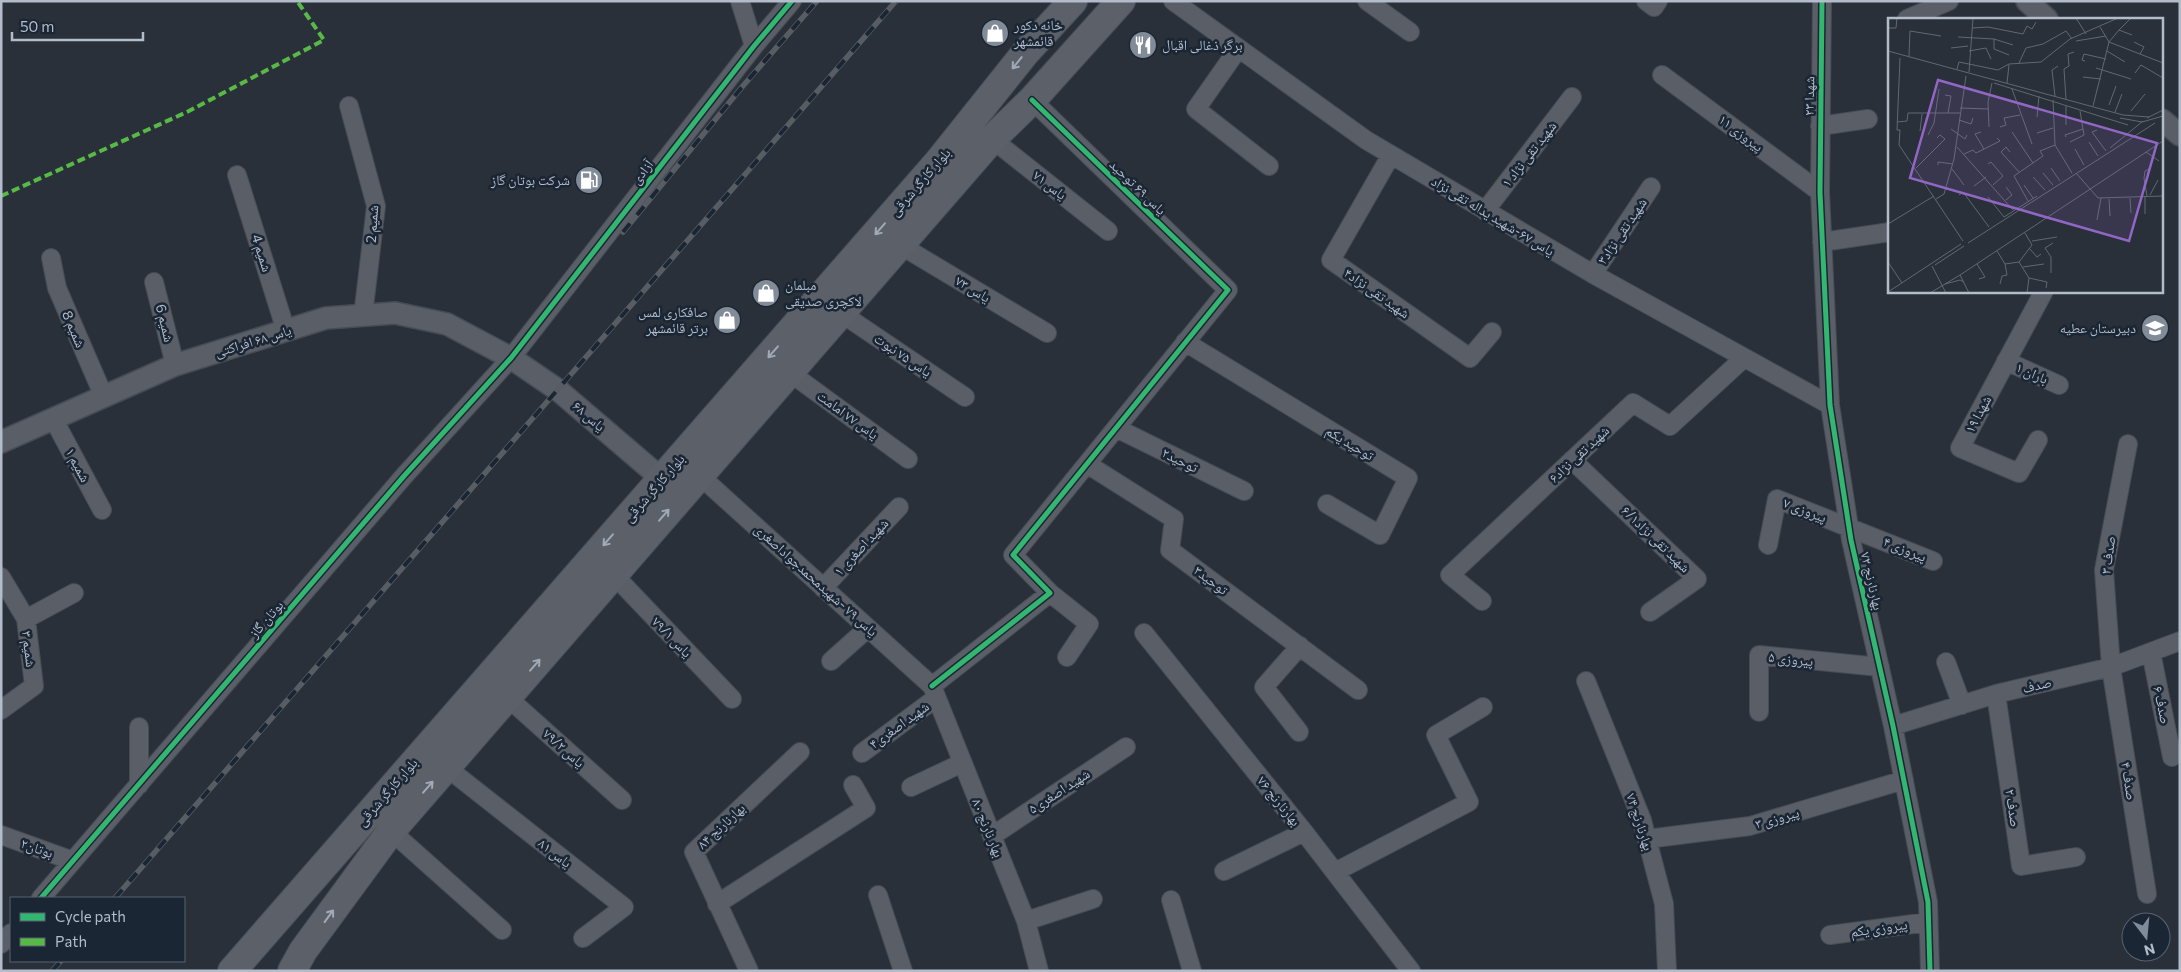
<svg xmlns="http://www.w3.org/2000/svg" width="2181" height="972" viewBox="0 0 2181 972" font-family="Commissioner,'Noto Naskh Arabic',sans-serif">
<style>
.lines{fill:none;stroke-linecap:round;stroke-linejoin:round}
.minor-casing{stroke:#474c54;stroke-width:20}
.tertiary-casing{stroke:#474c54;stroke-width:24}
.primary-casing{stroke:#464c56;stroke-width:30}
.minor{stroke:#595e67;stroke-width:18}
.tertiary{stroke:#595e67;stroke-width:21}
.primary{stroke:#5c6169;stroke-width:28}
.rail-casing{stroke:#585d64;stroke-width:5.5}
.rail{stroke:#1b2635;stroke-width:4;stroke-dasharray:11;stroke-linecap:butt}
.quiet{stroke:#58b947;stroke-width:4;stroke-dasharray:8 4;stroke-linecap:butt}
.cycleway-casing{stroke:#1b2635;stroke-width:8}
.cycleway{stroke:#33b770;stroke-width:5}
.oneway{stroke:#a1aab7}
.labels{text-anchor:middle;stroke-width:5;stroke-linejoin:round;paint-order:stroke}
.poi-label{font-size:14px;fill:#b2bccb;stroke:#1b2635;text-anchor:start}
.street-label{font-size:14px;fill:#b2bccb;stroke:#1b2635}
.inset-road{fill:none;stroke:#606873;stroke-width:1}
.view{fill:#9166c4;fill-opacity:0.15;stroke:#9166c4;stroke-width:2.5}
.inset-edge{fill:none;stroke:#b2bccb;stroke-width:2.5}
</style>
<rect width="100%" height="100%" fill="#293039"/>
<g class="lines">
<g class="minor-casing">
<path id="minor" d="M740,1l14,45
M1173,1l193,139 227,134 237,131
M1367,1l43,31
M1646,1l8,6 4,-6
M1822,1l-2,191 10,213 21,135 42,186 35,176 2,69
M1907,19l42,-18
M1238,49l-42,60 73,57
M1662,75l158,117
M349,106l27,100 -13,110
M1820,126l48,-7
M992,139l116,92
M1391,155l-60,105 139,98 22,-26
M237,175l49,156
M1485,211l87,-114
M1822,242l68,-10
M900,245l147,88
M51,258l6,30 47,109
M1593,274l58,-87
M154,282l21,83
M841,313l124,84
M1185,342l223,136 -28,57 -53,-31
M2006,361l53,24
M789,372l119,87
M54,420l48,90
M1116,428l128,63
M2038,440l-19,33 -59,-25 84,-157
M2128,444l-24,126 7,97 36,227
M1572,460l125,119 -47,33
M1087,464l87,55 -4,31 188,140
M699,475l233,211 94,235 13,50
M1768,545l9,-46 156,62
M613,574l119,125
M1,577l25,42 8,67 -33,24
M823,588l76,-81
M1050,593l39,31 -22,33
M1482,601l-32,-26 183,-172 37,23 74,-68
M26,619l48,-26
M1144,633l160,199 107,139
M2151,652l21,105
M831,661l37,-33
M1946,662l16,43
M1586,681l56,139 22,84 3,67
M932,686l118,-93 -37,-38 215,-265 -196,-190
M1996,694l25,172 55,-9
M507,697l115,103
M1759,712v-57l121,12
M1893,726l103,-32 115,-27 69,-26
M1299,732l-35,-45 36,-41
M862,753l74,-55
M446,767l178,140 -41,31
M139,785v-58
M911,787l51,-24
M391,831l111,99
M1,835l72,26
M992,836l134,-89
M1647,839l103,-13 154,-46
M1224,871l80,-39
M1335,872l134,-70 -33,-67 47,-28
M878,895l25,76
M41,898l363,-422 107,-118 243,-312 38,-45
M1171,900l21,71
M717,904l149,-96 -13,-23
M1026,921l67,-22
M1830,935l98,-13
M1,944l10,-11
M749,971l-55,-119 106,-100"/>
</g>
<g class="tertiary-casing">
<path id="tertiary" d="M2027,1l20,18
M2162,120l18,15
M1,442l174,-77 151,-47 69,-5 52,11 64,34 47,32 104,89"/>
</g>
<g class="primary-casing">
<path id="primary" d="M232,971l707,-810 87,-109 47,-51
M292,971l11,-20 88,-120 601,-692 40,-39 89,-99"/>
</g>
<use href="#minor" class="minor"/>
<use href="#tertiary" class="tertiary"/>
<use href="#primary" class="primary"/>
<g class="rail-casing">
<path id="rail" d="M623,232l119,-145 75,-86
M115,898l781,-897
M52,971l9,-10"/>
</g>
<use href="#rail" class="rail"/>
<path class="quiet" d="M1,196l186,-84 137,-72 -27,-39"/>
<g class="cycleway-casing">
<path id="cycleway" d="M1822,1l-2,191 10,213 21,135 42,186 35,176 2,69
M932,686l118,-93 -37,-38 215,-265 -196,-190
M41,898l363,-422 107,-118 243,-312 38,-45"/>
</g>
<use href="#cycleway" class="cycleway"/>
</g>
<defs><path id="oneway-shaft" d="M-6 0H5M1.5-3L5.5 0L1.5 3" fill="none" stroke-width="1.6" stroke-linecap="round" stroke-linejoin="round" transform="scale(1.25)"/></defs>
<g class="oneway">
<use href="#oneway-shaft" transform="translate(1017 63) rotate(129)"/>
<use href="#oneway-shaft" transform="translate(880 229) rotate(131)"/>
<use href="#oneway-shaft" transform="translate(773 352) rotate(131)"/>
<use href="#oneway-shaft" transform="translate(664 515) rotate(-49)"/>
<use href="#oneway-shaft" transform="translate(608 540) rotate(131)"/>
<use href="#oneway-shaft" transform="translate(535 665) rotate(-49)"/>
<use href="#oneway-shaft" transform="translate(428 787) rotate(-49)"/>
<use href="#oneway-shaft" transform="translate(329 916) rotate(-54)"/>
</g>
<defs>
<g id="shop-disc" transform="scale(1.4375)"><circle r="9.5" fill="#828b98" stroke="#1b2635"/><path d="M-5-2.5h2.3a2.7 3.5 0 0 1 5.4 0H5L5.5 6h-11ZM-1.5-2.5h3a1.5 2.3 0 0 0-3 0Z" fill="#fff"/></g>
<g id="restaurant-disc" transform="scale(1.4375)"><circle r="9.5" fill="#828b98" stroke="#1b2635"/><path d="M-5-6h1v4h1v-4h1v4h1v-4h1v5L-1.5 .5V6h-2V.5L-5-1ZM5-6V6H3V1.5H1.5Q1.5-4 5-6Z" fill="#fff"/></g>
<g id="fuel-disc" transform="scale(1.4375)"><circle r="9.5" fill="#828b98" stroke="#1b2635"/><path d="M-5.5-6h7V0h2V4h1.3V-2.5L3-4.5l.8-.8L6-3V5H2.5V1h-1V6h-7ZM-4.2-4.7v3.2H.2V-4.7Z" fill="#fff"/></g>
<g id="school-disc" transform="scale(1.4375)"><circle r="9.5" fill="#828b98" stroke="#1b2635"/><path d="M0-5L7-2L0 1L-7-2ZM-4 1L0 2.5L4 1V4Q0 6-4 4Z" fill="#fff"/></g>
</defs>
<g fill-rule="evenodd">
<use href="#shop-disc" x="995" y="33"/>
<use href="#restaurant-disc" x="1143" y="45"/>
<use href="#fuel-disc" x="589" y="180"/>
<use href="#shop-disc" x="766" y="293"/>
<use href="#shop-disc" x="727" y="320"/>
<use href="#school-disc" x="2155" y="328"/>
</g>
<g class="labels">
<g class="poi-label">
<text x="1014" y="30">خانه دکور<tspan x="1014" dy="16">قائمشهر</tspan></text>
<text x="1162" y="50">برگر ذغالی اقبال</text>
<text x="570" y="185" text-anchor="end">شرکت بوتان گاز</text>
<text x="785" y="290">مبلمان<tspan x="785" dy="16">لاکچری صدیقی</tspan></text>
<text x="708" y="317" text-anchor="end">صافکاری لمس<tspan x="708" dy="16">برتر قائمشهر</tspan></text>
<text x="2136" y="333" text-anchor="end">دبیرستان عطیه</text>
</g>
<g class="street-label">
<text transform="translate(1809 96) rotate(-89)" y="5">شهدا ۲۳</text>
<text transform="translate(1741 133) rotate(37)" y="5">پیروزی ۱۱</text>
<text transform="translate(1529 154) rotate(-52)" y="5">شهید تقی نژاد ۱</text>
<text transform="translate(642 172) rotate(-52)" y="5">آزادی</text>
<text transform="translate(920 182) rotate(-49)" y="5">بلوار کارگر شرقی</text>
<text transform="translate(1050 185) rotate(38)" y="5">یاس ۷۱</text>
<text transform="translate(1138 187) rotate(44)" y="5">یاس ۶۹ توحید</text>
<text transform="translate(1493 216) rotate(31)" y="5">یاس ۶۷-شهید یداله تقی نژاد</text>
<text transform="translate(372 224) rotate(-86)" y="5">شمیم 2</text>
<text transform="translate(1622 231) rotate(-56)" y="5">شهید تقی نژاد۳</text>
<text transform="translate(262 253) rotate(73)" y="5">شمیم 4</text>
<text transform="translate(973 289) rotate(31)" y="5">یاس ۷۳</text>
<text transform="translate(1377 293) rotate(35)" y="5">شهید تقی نژاد۴</text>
<text transform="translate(165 323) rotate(76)" y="5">شمیم 6</text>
<text transform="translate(74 329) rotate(67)" y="5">شمیم 8</text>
<text transform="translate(253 341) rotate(-17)" y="5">یاس ۶۸ افراکتی</text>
<text transform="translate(903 355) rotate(34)" y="5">یاس ۷۵ نبوت</text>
<text transform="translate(2032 373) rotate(24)" y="5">باران ۱</text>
<text transform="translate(1978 414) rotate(-62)" y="5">شهدا ۱۹</text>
<text transform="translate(848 415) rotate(36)" y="5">یاس ۷۷ امامت</text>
<text transform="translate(589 416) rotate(41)" y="5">یاس ۶۸</text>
<text transform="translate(1350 443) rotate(31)" y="5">توحید یکم</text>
<text transform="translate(1579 454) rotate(-43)" y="5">شهید تقی نژاد۶</text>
<text transform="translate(1180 460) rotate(26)" y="5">توحید۲</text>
<text transform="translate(78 465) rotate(62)" y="5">شمیم ۱</text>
<text transform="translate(654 488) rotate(-49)" y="5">بلوار کارگر شرقی</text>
<text transform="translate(1805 510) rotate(21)" y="5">پیروزی ۷</text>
<text transform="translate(1656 539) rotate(44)" y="5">شهید تقی نژاد۶/۱</text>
<text transform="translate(861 547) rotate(-47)" y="5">شهید اصغری ۱</text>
<text transform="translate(1905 549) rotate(22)" y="5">پیروزی ۴</text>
<text transform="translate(2108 555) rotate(-82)" y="5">صدف ۳</text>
<text transform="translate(816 580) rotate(42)" y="5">یاس ۷۹ -شهیدمحمدجواداصغری</text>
<text transform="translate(1211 580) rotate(37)" y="5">توحید۳</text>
<text transform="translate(1872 581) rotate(77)" y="5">بهارنارنج ۷۲</text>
<text transform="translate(266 619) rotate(-49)" y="5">بوتان گاز</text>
<text transform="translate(672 637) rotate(46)" y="5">یاس ۷۹/۱</text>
<text transform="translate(29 649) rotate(83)" y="5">شمیم ۳</text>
<text transform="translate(1791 659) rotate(6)" y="5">پیروزی ۵</text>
<text transform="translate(2037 685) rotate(-13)" y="5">صدف</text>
<text transform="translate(2162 705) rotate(78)" y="5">صدف ۶</text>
<text transform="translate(899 725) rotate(-36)" y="5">شهید اصغری۴</text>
<text transform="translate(564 748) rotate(42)" y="5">یاس ۷۹/۲</text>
<text transform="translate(2129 781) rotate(81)" y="5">صدف ۴</text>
<text transform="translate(1059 791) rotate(-33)" y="5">شهید اصغری۵</text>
<text transform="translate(387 792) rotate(-49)" y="5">بلوار کارگر شرقی</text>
<text transform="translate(1279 801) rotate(51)" y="5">بهارنارنج ۷۶</text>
<text transform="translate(2013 808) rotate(82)" y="5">صدف ۲</text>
<text transform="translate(1777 818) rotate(-16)" y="5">پیروزی ۳</text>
<text transform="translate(1640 822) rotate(72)" y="5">بهارنارنج ۷۴</text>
<text transform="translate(721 826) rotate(-43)" y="5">بهارنارنج ۸۴</text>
<text transform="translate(988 828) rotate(68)" y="5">بهار نارنج ۸۰</text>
<text transform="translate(37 848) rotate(19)" y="5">بوتان۲</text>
<text transform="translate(555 853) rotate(38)" y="5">یاس ۸۱</text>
<text transform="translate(1879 928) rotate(-8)" y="5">پیروزی یکم</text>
</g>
</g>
<g transform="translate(1888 18)">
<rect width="275" height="275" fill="#293039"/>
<path class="inset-road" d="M188,0l10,16M212,9l9,15M0,10h8l1,-10M84,10l16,-1 35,7 4,-8 5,3 4,-7M231,12l12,-12M70,19l36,2 19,6M106,21v10l15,6M188,23l30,-5M221,24l54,21M246,24l10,5 -4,7M63,30l17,-2M0,33l235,64 26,2M81,33l17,-3 5,11M219,33l18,11M21,38l1,-25 31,5M197,43l-3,-1 2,-6 22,5M131,45l7,-15 17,-4 23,-13 6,8M208,50l35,11M69,51l2,-7 39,8 11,-6 32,-2 29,-23 48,-21M81,54l4,-54M247,55l6,-8 22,13M195,59l18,2M106,65l134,42M119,65l2,-18M124,71l20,55M57,77l6,1 -3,17M167,78l-3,-26 6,-4M178,81l-2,-30 5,-3 -1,-12 6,-2M165,82l2,45 17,28M221,87l7,-19M178,88v19M205,88l16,-64 10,-12 13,5M72,90l28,1M243,93l14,-17M227,94l7,-18M149,99l2,-21M232,100l22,4 21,-6M259,100l16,-8M71,102l12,4 2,-6M9,104l10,-1 1,-8h52M101,109l-1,-25 4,-19M112,109l6,-2 -2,-7 16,-3M63,111l14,10 2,-4M209,112l-5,2 14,19M32,113l2,-17M93,114l-6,2 9,15M124,114l21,31M149,115l16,-5M40,117l6,-12 5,-34M178,119l-1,-2 18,-6M182,124l14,-7 -4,-24M201,124l9,14M11,127l64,96M11,127l1,-15h-3l3,-72M69,129l56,63M222,130l33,-27M187,131l9,16M122,134l-4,-5 -5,5 18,20M258,134l13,9M76,136l9,-4 3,3 24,-12 -3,-3M100,146l3,-2 12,14 -10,9M50,147v-3l15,2M28,150l29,-29 -5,-4 -3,3M163,150l9,13M64,151l12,16M155,155l10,12M188,155l22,25 65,-2M145,159l12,13M136,167l9,13M86,168l12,-9M71,177l4,-3 26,35M262,177l8,-15M259,178l-3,-18 1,-7 4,-2M100,179l16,20M242,180l1,15M48,181l8,-5 10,-35 12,-83M221,181l1,17M118,182l6,-5 -6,-8M140,183l-14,-25 29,-20 -3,-5 15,-6M257,196v-18M116,199l33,-21M209,202l4,-22M0,206l46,-28M144,223l25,-4M80,225l187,-120M141,230l8,9 4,-3M109,233l8,13 14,-2 10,16 18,4 -1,6M0,244l14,21M131,244l13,-17 -7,-12M89,246l8,13 -6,2M47,247l29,-19M44,248l14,27M135,249l21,-3M163,255v-16l-6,-9 8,-5M72,257l203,-134M57,266l15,-4 4,2M112,266l2,-8 5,-1 -2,-11M0,274l73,-48M42,275l30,-18 9,18M139,275l2,-15"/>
<path class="view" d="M50,62l219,63 -28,98 -219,-63z"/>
<rect width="275" height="275" class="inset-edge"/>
</g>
<rect width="2181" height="972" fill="none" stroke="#b2bccb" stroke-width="5"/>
<rect x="10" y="897" width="175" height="65" fill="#1b2635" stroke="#576271"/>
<rect x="20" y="913" width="25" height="8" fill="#33b770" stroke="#576271"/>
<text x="55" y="922" font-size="15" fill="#b2bccb">Cycle path</text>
<rect x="20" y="938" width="25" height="8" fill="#58b947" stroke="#576271"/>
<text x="55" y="947" font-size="15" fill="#b2bccb">Path</text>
<g transform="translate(2146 937) rotate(164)"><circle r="24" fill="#1b2635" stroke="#576271"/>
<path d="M0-4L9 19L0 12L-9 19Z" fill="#828b98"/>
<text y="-8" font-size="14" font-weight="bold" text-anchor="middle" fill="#b2bccb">N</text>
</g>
<path d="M12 32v8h131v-8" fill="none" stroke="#b2bccb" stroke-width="2.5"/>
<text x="20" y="32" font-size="15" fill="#b2bccb" stroke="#1b2635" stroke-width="4" paint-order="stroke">50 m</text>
</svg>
